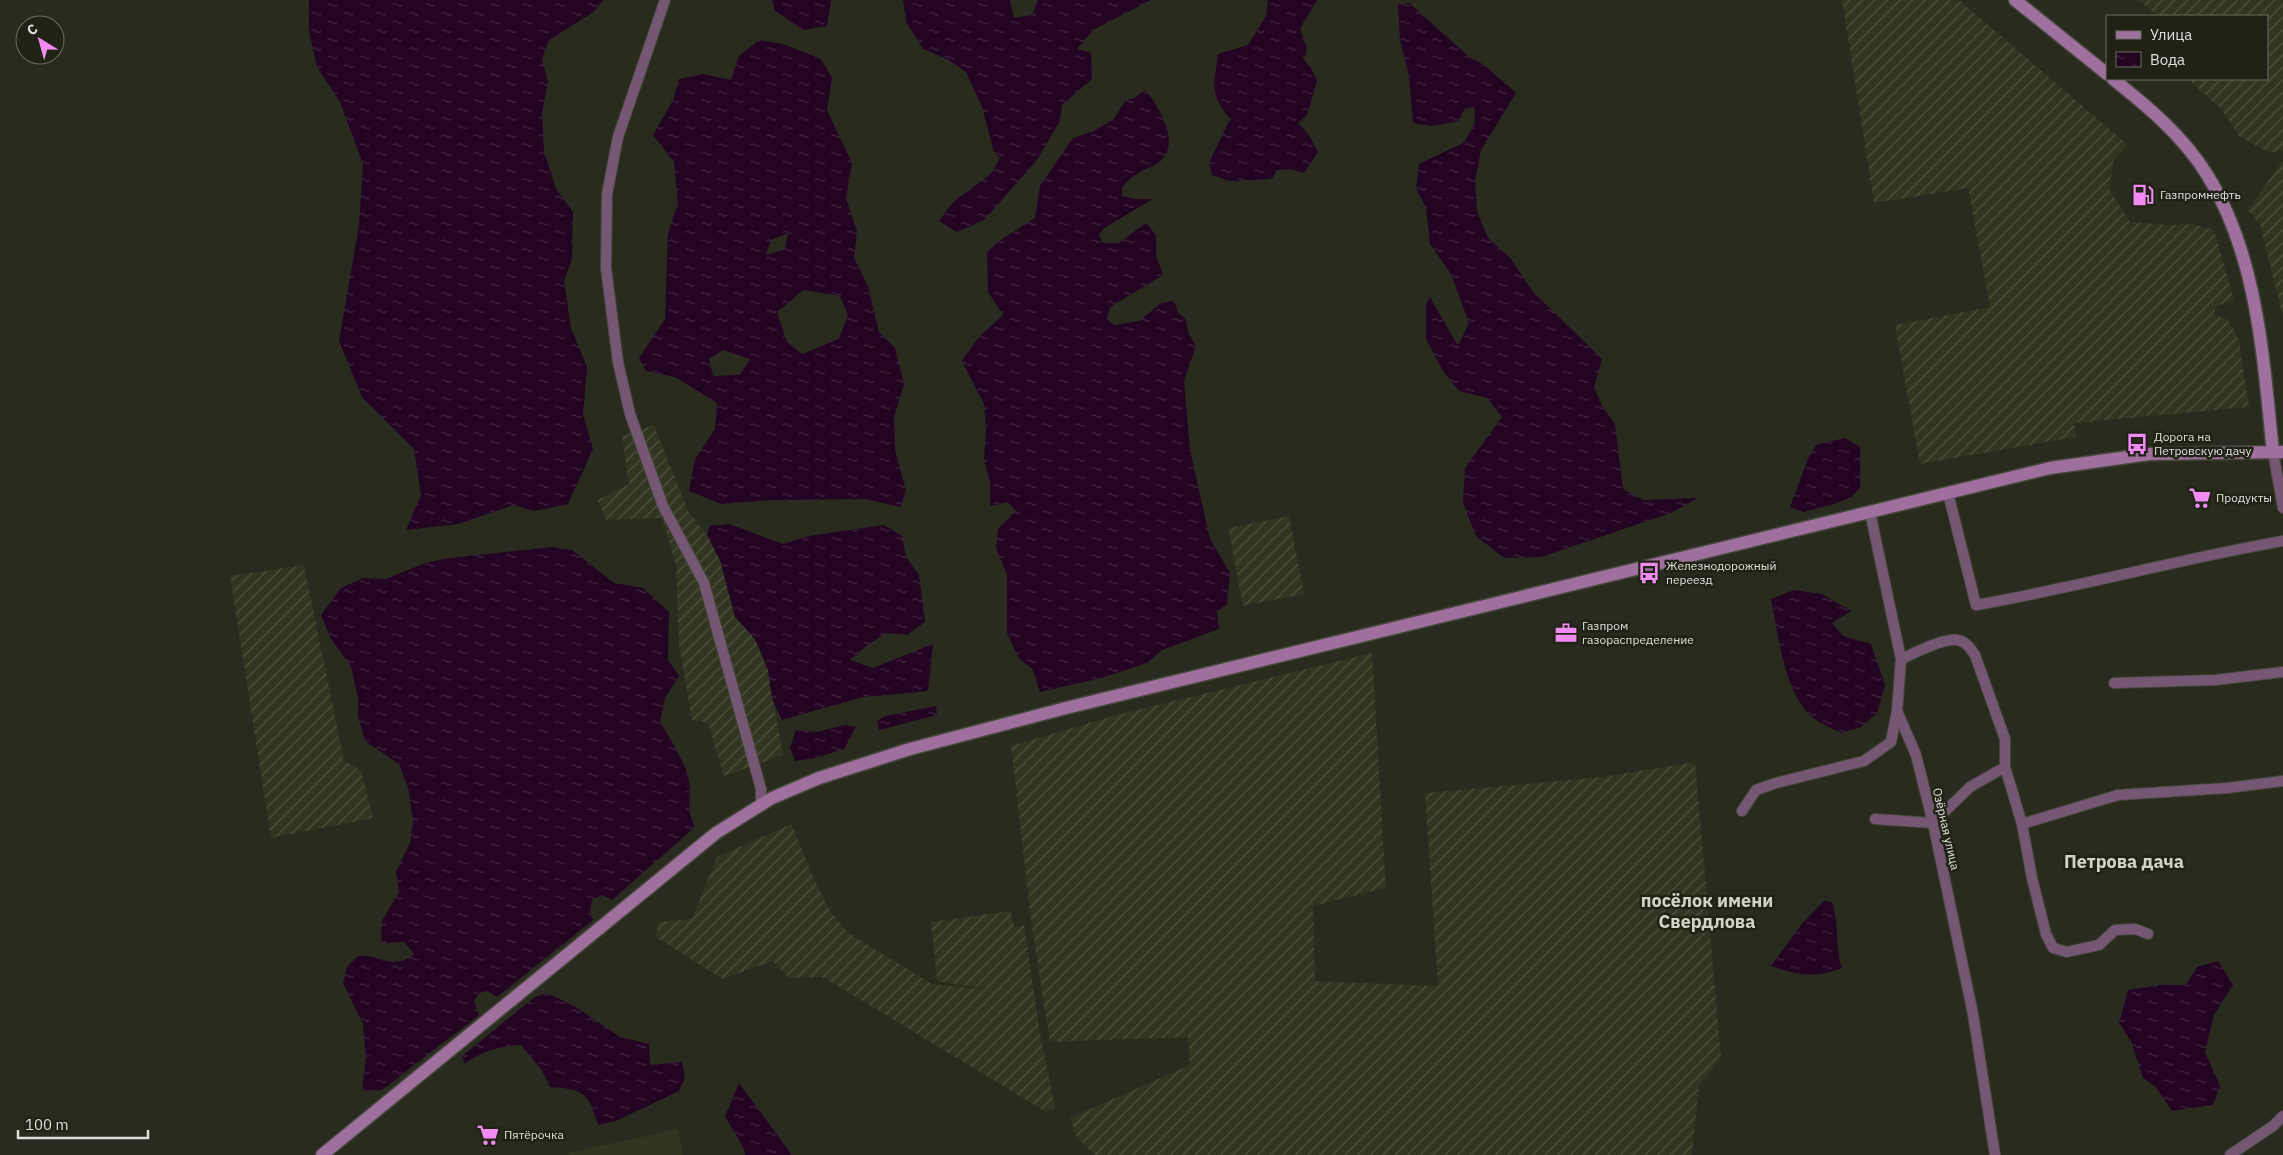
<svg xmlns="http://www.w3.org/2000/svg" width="2283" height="1155" viewBox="0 0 2283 1155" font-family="'IBM Plex Sans',sans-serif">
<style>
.built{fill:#313521}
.industrial{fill:url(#industrial-furrows)}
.water{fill:url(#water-ripples);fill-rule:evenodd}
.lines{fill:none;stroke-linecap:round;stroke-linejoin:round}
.street-casing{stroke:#45483b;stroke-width:12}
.secondary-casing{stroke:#45483b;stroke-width:15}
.street{stroke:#755774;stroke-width:10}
.secondary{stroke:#9f6f9e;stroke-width:12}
.labels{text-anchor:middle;stroke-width:5;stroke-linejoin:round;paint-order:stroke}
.poi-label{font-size:12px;fill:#dfe1d8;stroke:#1f2214;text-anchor:start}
.street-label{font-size:12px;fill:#dfe1d8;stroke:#1f2214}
.district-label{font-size:18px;font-weight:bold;fill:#d0d4c2;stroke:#1f2214}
</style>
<defs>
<pattern id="industrial-furrows" width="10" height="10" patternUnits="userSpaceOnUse" patternTransform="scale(1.25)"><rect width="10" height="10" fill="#313521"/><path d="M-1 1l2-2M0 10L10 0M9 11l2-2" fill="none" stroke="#4e5240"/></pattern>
<pattern id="water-ripples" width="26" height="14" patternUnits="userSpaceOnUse" patternTransform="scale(1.25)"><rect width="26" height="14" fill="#230423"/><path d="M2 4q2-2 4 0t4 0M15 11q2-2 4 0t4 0" fill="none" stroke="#422842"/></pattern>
</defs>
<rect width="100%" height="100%" fill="#282b1d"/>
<path class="built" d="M678,1129l5,26h-115l4,-3z"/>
<path class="industrial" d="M1842,0h117l169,145 -14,15 -5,29 21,33 39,3 23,-1 22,6 20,70 -18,6 -2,9 13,4 12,21 10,67 -175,16 2,14 -156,27 -25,-139 95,-18 -22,-119 -94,15z
M2137,0h146v150l-13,3 -31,-17 -18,-27 -33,-30h79v-63h-112l1,-2z
M2283,160v157l-23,-92 -12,-15z
M654,425l34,86 19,24 13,25 15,57 20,22 13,31 15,85 -59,21 -16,-53 -16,-3 -13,-75 -3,-79 -14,-48 -56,2 -8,-20 31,-16 -7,-48z
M1289,516l15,78 -61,12 -15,-78z
M304,565l40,196 17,9 12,48 -102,20 -41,-262z
M1372,653l14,235 -73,18 2,75 123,5 -13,-193 178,-16 92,-15 26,296 -22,28 -7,69h-597l-18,-17 -7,-20 120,-53 -2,-28 -138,5 -18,-114 -21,-182 105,-31z
M792,824l20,51 18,36 17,21 85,52 59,6 -54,-9 -6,-59 80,-11 3,16 10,-2 16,108 15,75 -11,3 -221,-134 -34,1 -16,-17 -51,18 -66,-42 2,-15 34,-3 25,-62z"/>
<path class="water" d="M309,0h295l-12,13 -43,27 -7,19 6,23 -6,31 2,38 12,38 17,23 -1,47 -8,22 7,47 16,39 -4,47 10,35 -25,55 -34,7 -20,-6 -56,19 -52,6 15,-35 -7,-46 -52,-52 -23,-56 20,-116 4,-61 -23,-62 -23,-35 -8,-36z
M772,0h59l-4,26 -23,4 -29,-19z
M903,0h107l4,18 18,-3 6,-15h113l-58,30 -16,19 14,4 1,26 -30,26 -2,16 -23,39 -53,60 -27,12 -18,-11 14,-19 38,-28 9,-16 -6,-6 -12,-45 -16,-35 -17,-12 -26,-11 -17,-27z
M1268,0h49l-17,29 7,19 -3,12 7,8 6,13 -10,34 -9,8 11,12 9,17 -14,21 -14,-4 -13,1 -5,9 -42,2 -18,-6 -3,-12 21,-44c-21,-26 -16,-33 -12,-65l30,-9 18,-29z
M1409,3l58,52 17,10 32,28 -35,57 -6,31 2,30 11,27 23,21 22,33 69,67 -8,28 8,19 13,18 8,65 20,11 55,-2 -27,15 -130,44 -37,1 -28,-22 -13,-34 2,-34 37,-51 -15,-19 -28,-7 -16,-20 -17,-32v-34l4,-8 28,49 11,-23 -18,-49 -21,-30 -4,-36 -10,-20 3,-24 46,-22 10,-20 -1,-16 -11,5 -4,10 -27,5 -19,-3 -4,-47 -9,-36 -2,-36z
M759,40l24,4 38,15 11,19 -5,32 25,53 -6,36 11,32 -3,27 14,29 11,45 16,16 9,36 -10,33 1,33 11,40 -5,17 -36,-8 -92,1 -52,4 -32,-13 6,-32 20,-30 2,-26 -42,-26 -29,-6 -7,-13 26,-39 3,-86 10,-30 -4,-41 -21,-27 20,-35 6,-21 24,-5 28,6 8,-24zM788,233l-3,16 -19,6 5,-15zM804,290l36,6 8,19 -9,24 -37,15 -15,-12 -10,-30zM723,350l27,9 -10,16 -27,1 -4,-17z
M1145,90c14,16 38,55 13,73 -6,4 -15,6 -21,11 -5,3 -10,8 -15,13v9l13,3h18l-49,29 -5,7 4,8h16l27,-20 10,12v20l7,20 -53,32 -3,12 7,6 25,-4 21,-17 14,-4 4,13 7,5 4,16 7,12 -12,35 6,69 20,89 20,34 -3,32 -10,6 2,18 -57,21 -15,13 -46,15 -61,14 -7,-22 -15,-13 -11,-24v-58l-11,-27 2,-19 18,-18 -8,-9 -18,4v-23l-6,-24 2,-30 -2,-25 -22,-43 16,-23 25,-23 -15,-23 -1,-40 15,-13 33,-21 5,-32 33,-48 21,-7 19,-11 12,-19 11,-4z
M1845,438l15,9v40l-7,9 -15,7 -35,9 -13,-5 18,-48 8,-14z
M729,524l54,20 26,-8 75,-11 18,11 4,21 13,18 6,47 -18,13 -21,-2 -21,14 -15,13 23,8 60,-24 -5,47 -65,6 -81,23 -10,-21 -4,-29 -13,-31 -20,-22 -15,-57 -13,-25 3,-9z
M552,547l20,3 42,33 29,5 26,24 -1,48 11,16 -14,22 -5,23c10,19 25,39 29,60 3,20 -4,24 6,46l-83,73 -10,-5 -10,5 -2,12 3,8 -96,77 -9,-6 -9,2 -5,8 5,14 -97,75 -20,1 4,-33 -3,-34 -20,-41 4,-16 11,-11c23,-3 34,16 56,-2l-10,-12 -23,1 1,-22 17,-29 -3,-20 14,-29 3,-21 -5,-35 -9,-23 -34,-23 -7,-25v-18l-7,-32 -20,-27 -10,-24 20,-27 22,-10 23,1 39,-16 25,-5z
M1794,590l28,4 29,17 -19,12 11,13 28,8 14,41 -8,28 -16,14 -20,6c-12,-6 -27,-12 -36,-23 -22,-28 -27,-77 -34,-111z
M936,706l1,9 -58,15 -2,-9 8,-5z
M845,725l11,2 -12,22 -28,9 -21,3 -5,-14 6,-17 21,2z
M1824,901l8,1c8,24 2,42 10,66 -28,11 -43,7 -71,-2l30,-41z
M2218,961l15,24 -19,30 -9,37 15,34 -7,19 -41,6 -16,-24 -13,-9 -12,-37 -12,-18 9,-33 33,-5h25l11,-18z
M547,993l29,14 44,30 29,7 1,21 32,-3 3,16 -6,13 -63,30 -18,4c-10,-33 -14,-36 -48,-38l-9,-18 -20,-24c-21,1 -40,6 -56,19l-3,-8 73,-59z
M739,1083l53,72h-47l-1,-6 -19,-33z"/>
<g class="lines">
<g class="street-casing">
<path id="street" d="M665,0l-47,137 -11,57 -1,74 12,94 12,52 33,92 41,77 57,206v14
M2273,452l10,56
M1948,493l28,112c103,-18 204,-46 307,-64
M1870,512l31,147 -4,52 19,44 17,68 40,191 22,141
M1901,659c14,-6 42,-21 56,-19 9,1 13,8 18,15l30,84v28l17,57 10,54 14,56 7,14 14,4 32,-7 16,-15 20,-1 13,5
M2114,683l101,-3 68,-8
M1742,811l14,-21 20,-7 88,-22 27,-19 6,-31
M1875,819l58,4 37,-36 35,-20
M2022,824l96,-29 109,-7 56,-7
M2230,1155l43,-29 10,-10"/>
</g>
<g class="secondary-casing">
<path id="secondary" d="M2015,0l92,74
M2113,79c34,27 69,56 93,94 52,82 57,185 67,279
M322,1155l394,-322 56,-35 47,-20 91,-29 156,-41 984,-240 99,-14 134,-2"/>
</g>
<use href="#street" class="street"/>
<use href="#secondary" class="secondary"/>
</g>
<defs>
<g id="fuel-bare" transform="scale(1.725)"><path d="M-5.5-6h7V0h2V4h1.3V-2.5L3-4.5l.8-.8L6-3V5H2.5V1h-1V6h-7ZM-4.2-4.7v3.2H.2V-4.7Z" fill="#f28af3" stroke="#1f2214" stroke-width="2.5" paint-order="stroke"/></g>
<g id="bus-bare" transform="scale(1.725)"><path d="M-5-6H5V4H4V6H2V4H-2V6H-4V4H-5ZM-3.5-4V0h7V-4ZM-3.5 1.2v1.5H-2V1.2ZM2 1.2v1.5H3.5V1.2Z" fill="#f28af3" stroke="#1f2214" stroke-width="2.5" paint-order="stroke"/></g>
<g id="supermarket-bare" transform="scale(1.725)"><path d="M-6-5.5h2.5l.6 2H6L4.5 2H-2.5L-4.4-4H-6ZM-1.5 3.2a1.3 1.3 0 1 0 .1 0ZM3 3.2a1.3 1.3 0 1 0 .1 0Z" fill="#f28af3" stroke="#1f2214" stroke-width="2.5" paint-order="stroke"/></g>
<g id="office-bare" transform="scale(1.725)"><path d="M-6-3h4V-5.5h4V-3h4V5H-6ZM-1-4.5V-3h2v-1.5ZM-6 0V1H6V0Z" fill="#f28af3" stroke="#1f2214" stroke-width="2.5" paint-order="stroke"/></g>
</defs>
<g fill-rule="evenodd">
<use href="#fuel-bare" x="2143" y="195"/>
<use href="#bus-bare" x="2137" y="444"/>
<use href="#supermarket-bare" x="2200" y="498"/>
<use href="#bus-bare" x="1649" y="573"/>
<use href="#office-bare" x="1566" y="633"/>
<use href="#supermarket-bare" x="488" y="1135"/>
</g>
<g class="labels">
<g class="poi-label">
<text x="2160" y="199">Газпромнефть</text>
<text x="2154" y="441">Дорога на<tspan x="2154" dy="14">Петровскую дачу</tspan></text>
<text x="2216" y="502">Продукты</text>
<text x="1666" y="570">Железнодорожный<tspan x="1666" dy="14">переезд</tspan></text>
<text x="1582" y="630">Газпром<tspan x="1582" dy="14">газораспределение</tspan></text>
<text x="504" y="1139">Пятёрочка</text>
</g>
<g class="street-label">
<text transform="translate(1946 829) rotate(77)" y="4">Озёрная улица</text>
</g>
<g class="district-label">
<text x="2124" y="868">Петрова дача</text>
<text x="1707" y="907">посёлок имени<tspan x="1707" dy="21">Свердлова</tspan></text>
</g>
</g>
<rect x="2106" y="15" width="162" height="65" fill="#1f2214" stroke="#6c6e62"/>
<rect x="2116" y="31" width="25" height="8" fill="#9f6f9e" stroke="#6c6e62"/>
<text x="2150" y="40" font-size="15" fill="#dfe1d8">Улица</text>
<rect x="2116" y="52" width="25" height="15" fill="url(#water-ripples)" stroke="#6c6e62"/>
<text x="2150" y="65" font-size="15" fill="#dfe1d8">Вода</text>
<g transform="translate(40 40) rotate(323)"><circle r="24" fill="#1f2214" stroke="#6c6e62"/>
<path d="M0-4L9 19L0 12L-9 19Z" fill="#f28af3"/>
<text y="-8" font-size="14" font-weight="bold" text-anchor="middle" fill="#dfe1d8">С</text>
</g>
<path d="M18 1130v8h130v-8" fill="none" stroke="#dfe1d8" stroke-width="2.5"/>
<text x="25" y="1130" font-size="15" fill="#dfe1d8" stroke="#1f2214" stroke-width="4" paint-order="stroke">100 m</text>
</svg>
